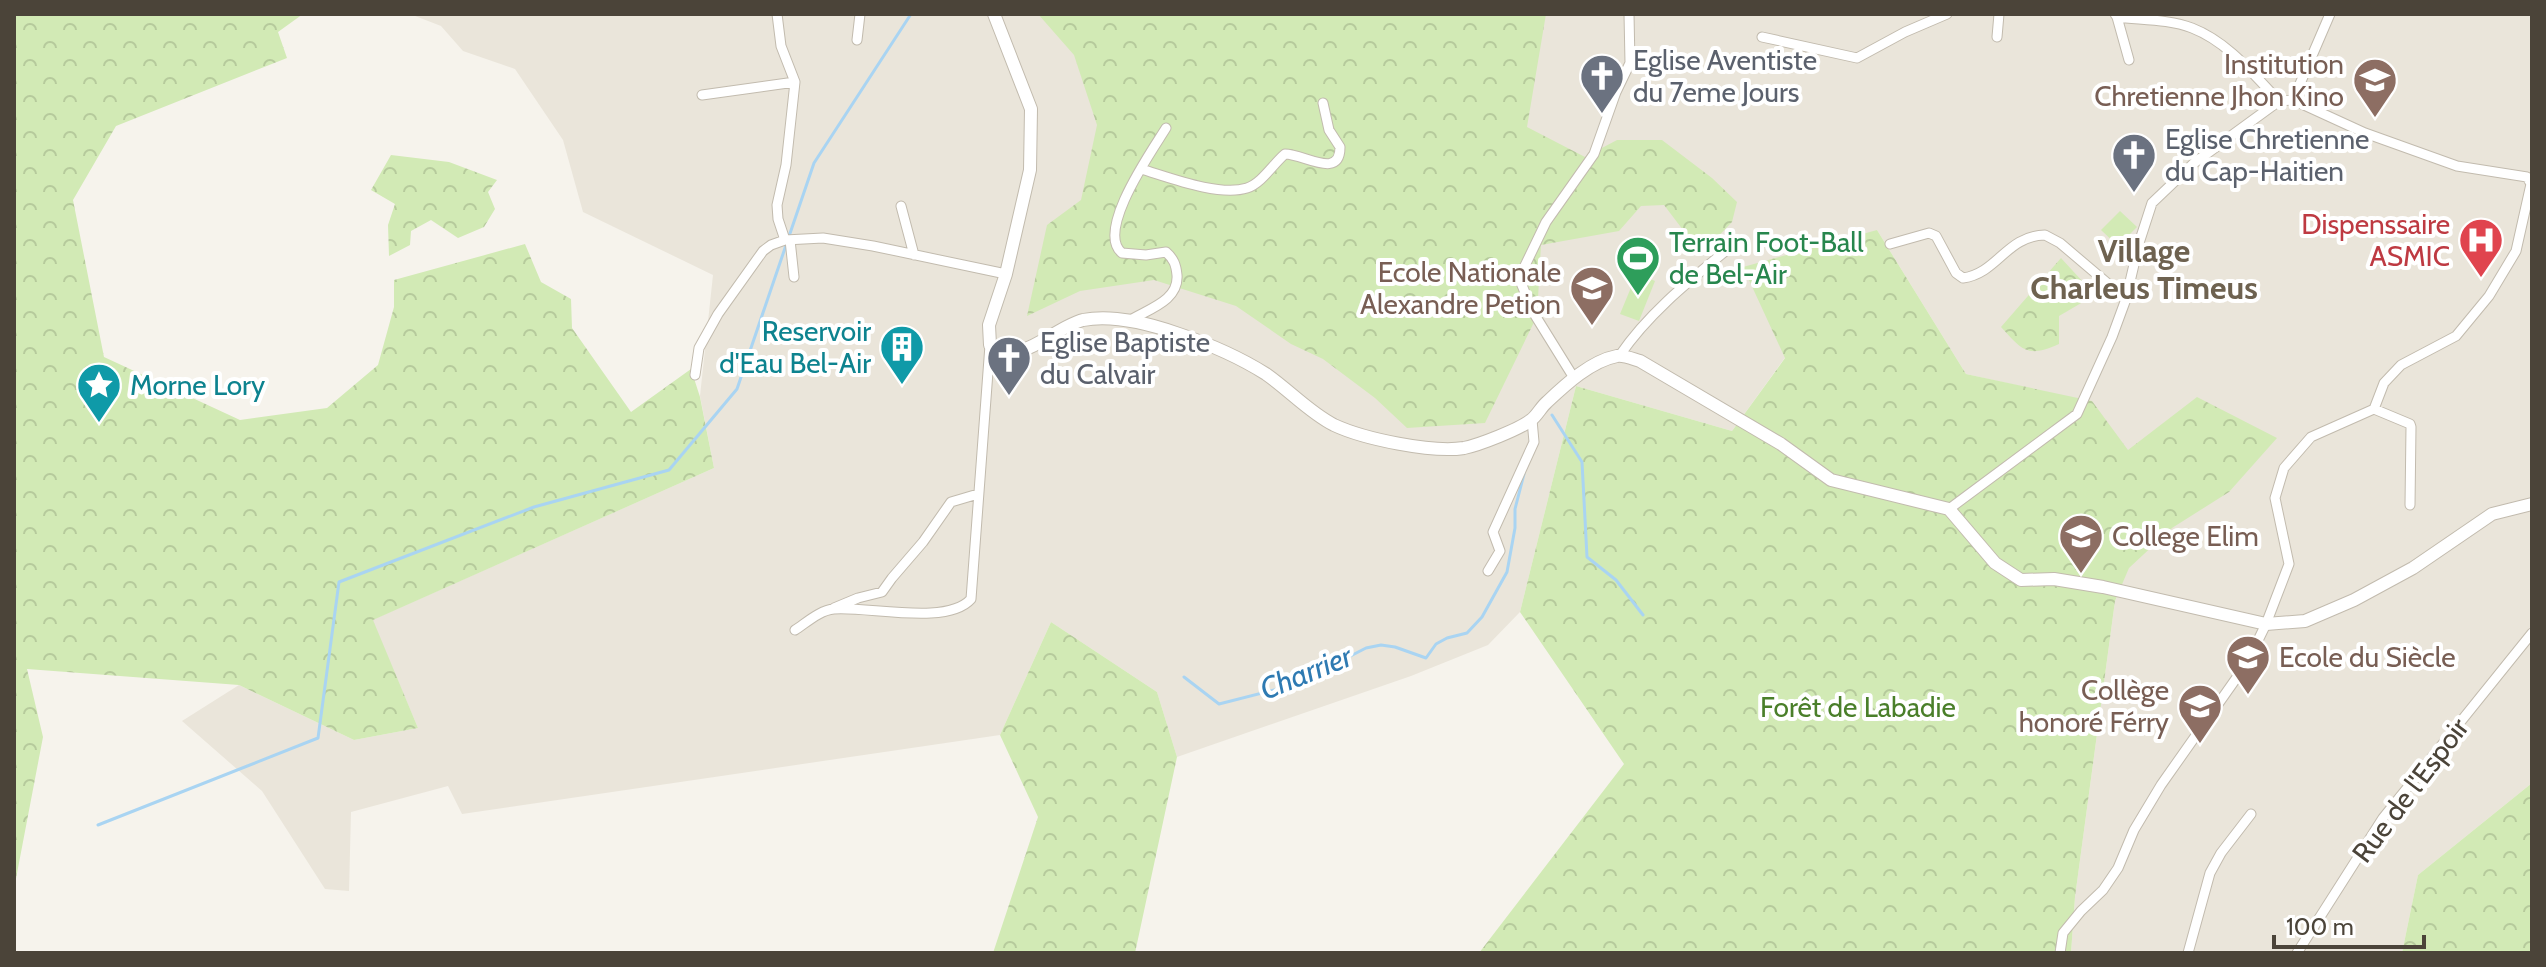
<svg xmlns="http://www.w3.org/2000/svg" width="2546" height="967" viewBox="0 0 2546 967" font-family="Cabin,sans-serif">
<style>
.residential{fill:#eae5da}
.forest{fill:url(#forest-crowns)}
.pitch{fill:#d2eab5}
.lines{fill:none;stroke-linecap:round;stroke-linejoin:round}
.stream{stroke:#a9d4f2;stroke-width:3}
.minor-casing{stroke:#c2bbae;stroke-width:11}
.tertiary-casing{stroke:#c2bbae;stroke-width:14}
.minor{stroke:#fff;stroke-width:9}
.tertiary{stroke:#fff;stroke-width:12}
.labels{text-anchor:middle;stroke-width:8;stroke-linejoin:round;paint-order:stroke}
.worship-label{font-size:28px;fill:#5b616d;stroke:#fff;text-anchor:start}
.education-label{font-size:28px;fill:#785e54;stroke:#fff;text-anchor:end}
.health-label{font-size:28px;fill:#be3a42;stroke:#fff;text-anchor:end}
.leisure-label{font-size:28px;fill:#27864d;stroke:#fff;text-anchor:start}
.culture-label{font-size:28px;fill:#0d838f;stroke:#fff;text-anchor:end}
.park-label{font-size:28px;fill:#4a7f2a;stroke:#fff}
.street-label{font-size:28px;fill:#4b4439;stroke:#fff}
.water-label{font-size:30px;font-style:italic;fill:#2e7ab2;stroke:#fff}
.quarter-label{font-size:32px;font-weight:bold;fill:#6e6250;stroke:#fff}
</style>
<defs>
<pattern id="forest-crowns" width="20" height="18" patternUnits="userSpaceOnUse" patternTransform="scale(2)"><rect width="20" height="18" fill="#d2eab5"/><path d="M2 6a3 3 0 1 1 6 0M12 15a3 3 0 1 1 6 0" fill="none" stroke="#b6ca9c"/></pattern>
</defs>
<rect width="100%" height="100%" fill="#f6f3ec"/>
<path class="residential" d="M410,14h2122v769l-114,92 -16,78h-331l4,-56 40,-296 13,-32 -37,-167 -125,-28 -89,-144 -145,201 -156,-45 -56,226 -32,33 -77,31 -234,81 -20,-65 -106,-70 -51,113 -538,79 -14,-28 -97,26 -2,79 -24,-2 -63,-98 -80,-70 57,-36 115,55 64,-12 -46,-108 342,-152 -14,-72 13,-121 -130,-63 -20,-72 -48,-71 -52,-18 -22,-25z"/>
<path class="forest" d="M14,14h289l-25,18 9,26 -171,68 -43,74 31,157 136,63 87,-12 51,-43 16,-58v-27l131,-36 16,38 30,17 1,29 59,84 60,-43 9,28 14,71 -341,152 45,108 -64,12 -115,-55 -212,-16 16,68 -29,152z
M1038,14h508l-19,113 58,30 32,-17h45l50,38 25,24 -5,20 -26,27 -10,-2 -32,-42 -23,1 -22,25 -78,14 -4,71 -52,107 -78,5 -32,-30 -52,-39 -32,-15 -55,-38 -82,-26 -74,11 -53,25 20,-91 34,-25 16,-75 -23,-70z
M391,155l58,7 48,18 -9,12 7,17 -11,18 -26,11 -27,-18 -20,11 -1,14 -21,11 -1,-31 7,-21 -24,-14z
M1877,230l89,144 126,27 36,49 69,-53 80,41 -48,54 -57,36 -43,40 -14,33 -40,296 -4,56h-592l145,-189 -104,-152 56,-226 156,45 53,-73 -42,-91z
M2061,258l34,37 -36,21v28c-32,14 -36,7 -58,-17z
M1051,622l106,70 20,65 -42,196h-142l45,-136 -38,-82z
M2532,783v170h-130l16,-78z"/>
<path class="pitch" d="M2120,211l17,16 -19,19 -17,-16z
M1637,273l18,8 -16,40 -19,-7z"/>
<g class="lines">
<path class="stream" d="M1552,415l30,47 5,95 29,23 27,35
M1184,677l35,27 75,-19 72,-37 15,-3 14,2 31,11 10,-14 11,-6 20,-5 15,-16 25,-45 8,-44v-19l9,-35
M98,825l220,-87 21,-156 195,-75 135,-37 68,-81 77,-226 97,-149"/>
<g class="minor-casing">
<path id="minor" d="M777,14l4,32 14,36 -9,83 -9,40 1,14 7,21
M2115,14l2,3c24,3 52,2 75,11 36,14 61,46 87,73
M2117,17l12,43
M1762,37l95,21 48,-26 42,-18
M1997,37l2,-23
M857,40l3,-26
M702,95l93,-13
M2293,100l37,-86
M1141,169c27,8 78,28 106,19 15,-5 26,-24 38,-34 19,0 55,26 55,-7l-11,-17 -6,-27
M901,206l13,49
M790,240l4,37
M1890,244l39,-11 7,3 20,37 7,5c35,-5 43,-42 82,-43l15,8 66,56
M1129,321c19,-12 50,-20 48,-46 -1,-10 -3,-16 -11,-23l-20,3 -24,-2c-27,-22 30,-102 44,-125
M1620,355c30,-44 73,-77 114,-111
M695,375l4,-27 19,-34 45,-63 8,-6 14,-5 38,-2 50,8 133,28
M1574,378l-41,-66 -14,-34 27,-56 48,-68 22,-62 14,-29 -1,-49
M2374,409l36,15 1,3 -1,78
M1949,509l128,-95 35,-77 14,-38 13,-56 13,-40 42,-40 85,-62 14,-1 72,33 92,33 70,11 4,7 -15,67 -27,45 -33,40 -55,29 -17,18 -10,26 -63,28 -27,31 -9,30 14,66 -23,60 -19,39 -86,122 -27,45 -16,38 -15,22 -22,21 -18,22 -3,20
M1488,571l12,-20 -7,-19 41,-90 -2,-22
M834,608l24,-10 24,-6 10,-14 31,-36 28,-40 27,-8
M795,630c11,-7 25,-20 39,-21 34,-3 113,17 137,-10l19,-254
M2188,953l22,-80 11,-20 30,-39
M2297,953l86,-135 149,-185"/>
</g>
<g class="tertiary-casing">
<path id="tertiary" d="M994,14l37,95 -1,61 -24,104 -17,51 1,20c29,24 64,-18 93,-25 31,-6 67,4 96,14 30,10 60,23 87,40 23,16 44,39 68,51 30,14 98,28 130,23 15,-3 56,-19 67,-28 6,-4 10,-13 16,-18 19,-18 44,-41 70,-46 7,-1 16,3 23,5l141,83 50,36 118,29 46,54 26,17 33,-1 49,8 163,37 39,-3 49,-21 59,-32 79,-54 40,-10"/>
</g>
<use href="#minor" class="minor"/>
<use href="#tertiary" class="tertiary"/>
</g>
<defs>
<g id="church-pin" transform="scale(2.3)"><path d="M0 17L-7.5 6A9.5 9.5 0 1 1 7.5 6Z" fill="#6b7280" stroke="#fff"/><path d="M-1.2-6h2.4v3.5h3.3v2.4h-3.3V6h-2.4V-.1h-3.3v-2.4h3.3Z" fill="#fff"/></g>
<g id="school-pin" transform="scale(2.3)"><path d="M0 17L-7.5 6A9.5 9.5 0 1 1 7.5 6Z" fill="#8d6e63" stroke="#fff"/><path d="M0-5L7-2L0 1L-7-2ZM-4 1L0 2.5L4 1V4Q0 6-4 4Z" fill="#fff"/></g>
<g id="hospital-pin" transform="scale(2.3)"><path d="M0 17L-7.5 6A9.5 9.5 0 1 1 7.5 6Z" fill="#e0444e" stroke="#fff"/><path d="M-5-5h3v3.5h4V-5h3V5h-3V1.5h-4V5h-3Z" fill="#fff"/></g>
<g id="stadium-pin" transform="scale(2.3)"><path d="M0 17L-7.5 6A9.5 9.5 0 1 1 7.5 6Z" fill="#2e9e5b" stroke="#fff"/><path d="M0-5a6.5 5 0 1 0 0 10a6.5 5 0 1 0 0-10ZM-3.5-1.8h7v3.6h-7Z" fill="#fff"/></g>
<g id="building-pin" transform="scale(2.3)"><path d="M0 17L-7.5 6A9.5 9.5 0 1 1 7.5 6Z" fill="#0f9aa8" stroke="#fff"/><path d="M-4-6H4V6H1V3H-1V6H-4ZM-2.5-4.3h1.7v1.8h-1.7ZM.8-4.3h1.7v1.8H.8ZM-2.5-1h1.7V.8h-1.7ZM.8-1h1.7V.8H.8Z" fill="#fff"/></g>
<g id="sight-pin" transform="scale(2.3)"><path d="M0 17L-7.5 6A9.5 9.5 0 1 1 7.5 6Z" fill="#0f9aa8" stroke="#fff"/><path d="M0-6L1.8-2.2L6-1.7L2.9 1.2L3.7 5.4L0 3.3L-3.7 5.4L-2.9 1.2L-6-1.7L-1.8-2.2Z" fill="#fff"/></g>
<g id="university-pin" transform="scale(2.3)"><path d="M0 17L-7.5 6A9.5 9.5 0 1 1 7.5 6Z" fill="#8d6e63" stroke="#fff"/><path d="M0-5L7-2L0 1L-7-2ZM-4 1L0 2.5L4 1V4Q0 6-4 4Z" fill="#fff"/></g>
</defs>
<g fill-rule="evenodd">
<use href="#church-pin" x="1602" y="76"/>
<use href="#school-pin" x="2375" y="80"/>
<use href="#church-pin" x="2134" y="155"/>
<use href="#hospital-pin" x="2481" y="240"/>
<use href="#stadium-pin" x="1638" y="258"/>
<use href="#school-pin" x="1592" y="288"/>
<use href="#building-pin" x="902" y="347"/>
<use href="#church-pin" x="1009" y="358"/>
<use href="#sight-pin" x="99" y="385"/>
<use href="#university-pin" x="2081" y="536"/>
<use href="#school-pin" x="2248" y="657"/>
<use href="#school-pin" x="2200" y="706"/>
</g>
<g class="labels">
<g class="worship-label">
<text x="1633" y="70">Eglise Aventiste<tspan x="1633" dy="32">du 7eme Jours</tspan></text>
<text x="2165" y="149">Eglise Chretienne<tspan x="2165" dy="32">du Cap-Haitien</tspan></text>
<text x="1040" y="352">Eglise Baptiste<tspan x="1040" dy="32">du Calvair</tspan></text>
</g>
<g class="education-label">
<text x="2344" y="74">Institution<tspan x="2344" dy="32">Chretienne Jhon Kino</tspan></text>
<text x="1561" y="282">Ecole Nationale<tspan x="1561" dy="32">Alexandre Petion</tspan></text>
<text x="2112" y="546" text-anchor="start">College Elim</text>
<text x="2279" y="667" text-anchor="start">Ecole du Siècle</text>
<text x="2169" y="700">Collège<tspan x="2169" dy="32">honoré Férry</tspan></text>
</g>
<g class="health-label">
<text x="2450" y="234">Dispenssaire<tspan x="2450" dy="32">ASMIC</tspan></text>
</g>
<g class="leisure-label">
<text x="1669" y="252">Terrain Foot-Ball<tspan x="1669" dy="32">de Bel-Air</tspan></text>
</g>
<g class="culture-label">
<text x="871" y="341">Reservoir<tspan x="871" dy="32">d'Eau Bel-Air</tspan></text>
<text x="130" y="395" text-anchor="start">Morne Lory</text>
</g>
<g class="park-label">
<text x="1858" y="717">Forêt de Labadie</text>
</g>
<g class="street-label">
<text transform="translate(2410 790) rotate(-53)" y="10">Rue de l'Espoir</text>
</g>
<g class="water-label">
<text transform="translate(1306 673) rotate(-22)" y="10">Charrier</text>
</g>
<g class="quarter-label">
<text x="2144" y="262">Village<tspan x="2144" dy="37">Charleus Timeus</tspan></text>
</g>
</g>
<rect width="2546" height="967" fill="none" stroke="#4b4439" stroke-width="32"/>
<path d="M2274 935v12h150v-12" fill="none" stroke="#4b4439" stroke-width="4"/>
<text x="2286" y="935" font-size="24" fill="#4b4439" stroke="#ffffff" stroke-width="6" paint-order="stroke">100 m</text>
</svg>
